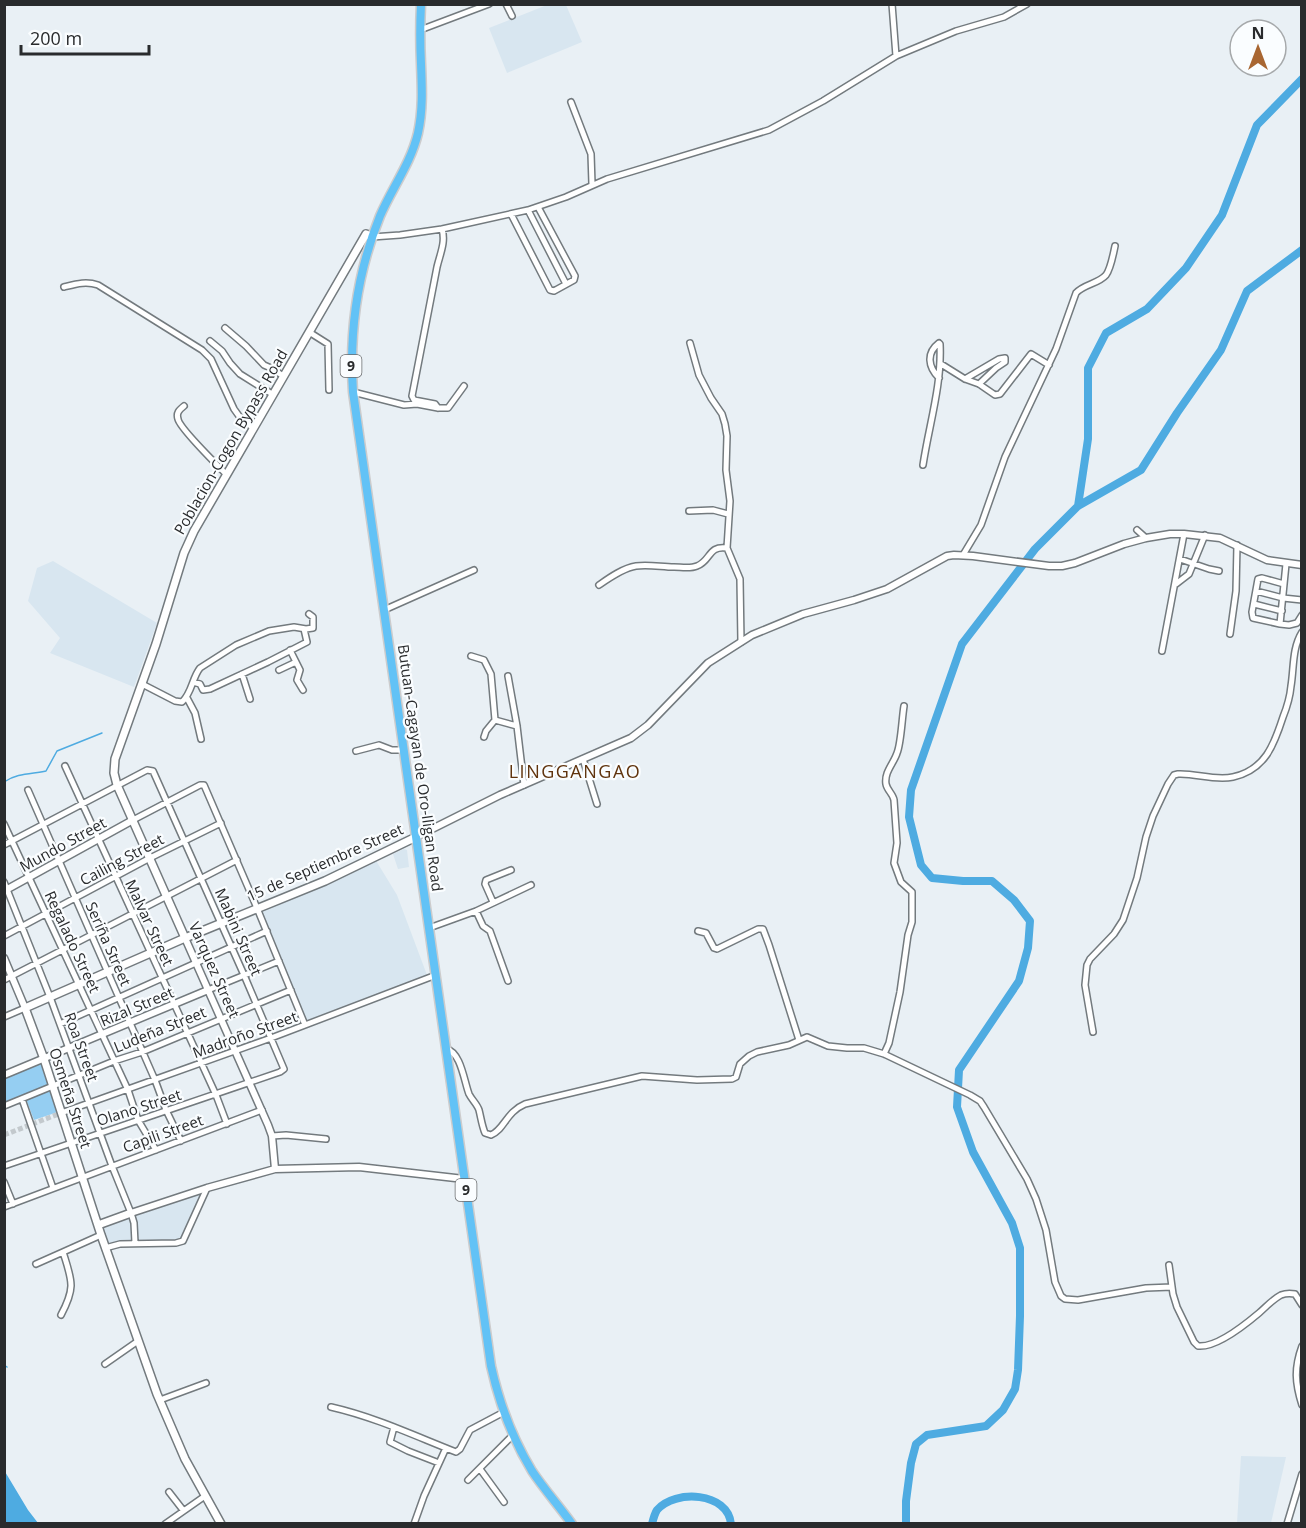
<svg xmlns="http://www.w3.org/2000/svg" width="1306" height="1528" viewBox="0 0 1306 1528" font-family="'Open Sans',sans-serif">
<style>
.built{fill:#d8e6f0}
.green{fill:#95cef2}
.water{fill:#4eabe1}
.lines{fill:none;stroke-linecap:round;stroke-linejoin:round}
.stream{stroke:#4eabe1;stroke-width:1.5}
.river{stroke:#4eabe1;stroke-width:8}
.minor-tunnel{stroke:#c3c9cd;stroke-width:5;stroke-dasharray:5 2.5;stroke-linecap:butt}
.minor-casing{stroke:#737a7e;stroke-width:8}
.tertiary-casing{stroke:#737a7e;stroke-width:9}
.secondary-casing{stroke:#737a7e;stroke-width:10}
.trunk-casing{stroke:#cccccd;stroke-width:11}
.minor{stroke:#fff;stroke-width:5}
.tertiary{stroke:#fff;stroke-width:6}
.secondary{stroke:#fff;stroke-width:7}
.trunk{stroke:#62c2f6;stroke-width:8}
.labels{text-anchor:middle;stroke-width:4.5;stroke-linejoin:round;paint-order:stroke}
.shield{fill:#fafdff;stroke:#686a6c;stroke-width:1.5}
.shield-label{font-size:14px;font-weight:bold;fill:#292b2d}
.street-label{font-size:15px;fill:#292b2d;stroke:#fafdff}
.quarter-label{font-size:18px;letter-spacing:1.5px;fill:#60340e;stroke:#fafdff}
</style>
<rect width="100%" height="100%" fill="#e9f0f5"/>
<path class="built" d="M547,5h19l16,37 -75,31 -18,-45z
M53,561l104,62 -23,64 -84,-34 10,-15 -32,-37 9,-33z
M404,849l3,1 2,17 -11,2 -5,-15z
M375,859l22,36 30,80 -121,47 -46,-111z
M205,1189l-24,52 -75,4 -6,-20z
M1241,1456l45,1 -15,66h-34z"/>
<path class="green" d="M41,1063l7,23 -43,17v-25z
M50,1090l8,22 -24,8 -8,-21z"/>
<path class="water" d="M4,1470l24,40 10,13h-33z"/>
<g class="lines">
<path class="stream" d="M4,782c13,-9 28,-8 42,-11l11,-20 45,-18
M4,1365l3,2"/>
<path class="river" d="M1078,506l10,-67v-71l18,-35 41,-24 39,-41 36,-53 35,-90 45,-46
M652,1524c1,-4 3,-11 5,-14 18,-21 71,-18 74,14
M906,1524v-23l5,-38 5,-19 11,-9 59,-9 17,-16 12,-21 3,-19 2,-54v-68l-8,-25 -39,-71 -16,-45 2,-37 60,-89 9,-33 2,-27 -16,-21 -22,-19h-29l-31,-3 -11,-13 -12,-48 2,-27 51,-146 73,-95 43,-43 63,-36 36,-57 44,-63 26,-59 55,-41"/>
<path class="minor-tunnel" d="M4,1135l57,-22"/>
<g class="minor-casing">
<path id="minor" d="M506,4l6,12
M892,4l4,52
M420,30l69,-26
M571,102l20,52 1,30
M528,210l38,74
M511,214l39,76 4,1 20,-11 1,-4 -37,-69
M372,237l28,-2 42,-6 86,-19 38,-13 41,-18 162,-49 54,-29 73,-45 60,-25 48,-14 23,-13
M64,287c12,-3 22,-6 34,-2l104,65 9,9 23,50 5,7 14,12
M225,328l21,18 18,19 9,4 10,7
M309,332l19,12 1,46
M210,341l12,10 8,12 10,11 32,20
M690,343l9,32 12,23 11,16 3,10 2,12 -1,34 4,31 -3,47 13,31 1,63
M941,364l24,15 14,5 16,11 5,-1 31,-40 18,11
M965,379l34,-20 6,-1v4l-9,6 -17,16
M353,392l51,13 13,-1 21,4h10l16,-22
M184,406c-5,4 -8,7 -6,13 1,8 41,48 48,55
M438,408l-3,-4 -21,-4 -2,-4 25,-129c3,-13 9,-25 5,-38
M923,465c6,-40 19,-80 17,-121l-1,-1c-13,10 -11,24 0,35
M689,511l24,-1 15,4
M1137,530l9,8
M963,555l18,-30 24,-68 51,-108 20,-56c8,-9 22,-9 30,-18 5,-7 7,-20 9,-29
M1180,559l29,10 10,2
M1176,584l13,-10 16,-39
M1284,584l-22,-6 -4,1 -6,33 1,6 27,6 9,1 8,-2 5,-8
M599,585c10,-7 24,-17 37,-19 12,-2 26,1 38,1 7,0 16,2 23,-1 14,-5 11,-21 30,-18
M1256,591l27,7 19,2
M1254,604l28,7
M384,610l90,-40
M1280,624l6,-60
M1230,634l6,-43 1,-46
M290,650l10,20 -3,10 6,10
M1162,651l22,-117
M471,656l13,4 7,14 4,46 -9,11 -2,6
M279,670l17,-8
M242,674l8,25
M508,676l9,50 7,59
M193,682l7,2 3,6 7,-1 58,-27 39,-20 -3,-13
M142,684l33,17 7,1c10,-9 10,-24 18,-34l36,-23 33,-14 25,-4 12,2 7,-1v-11l-4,-3
M187,698l8,15 6,26
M495,720l22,6
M356,751l23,-6 13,5h11
M583,759l14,45
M65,766l151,329 11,29
M28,790l127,290 11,30 15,31
M133,820l67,-35h4l53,123 48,117
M4,824l124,266 10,30 18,30
M4,845l143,-75 6,1 91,204 40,94 -4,3 -276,94
M4,882l46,115 62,169 19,47 3,10 1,20
M493,902l-8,-18 1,-4 25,-10
M476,911l7,15 7,5 18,50
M429,928l47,-17 55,-26
M698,931l8,2 8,15 3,1 41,-20h5l6,16 30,95
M4,936l146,-78 71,-35
M4,980l233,-120
M208,990l71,-29
M4,1017l21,-9
M60,1024l207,-93
M1093,1032l-8,-47 2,-20 3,-6 24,-25 9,-14 14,-42 9,-41 7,-21 15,-32 6,-9 4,-1c18,-1 36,7 55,3 32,-7 41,-32 50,-60 4,-10 7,-20 8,-31 3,-18 1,-38 11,-54
M446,1049c15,3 18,32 23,45 3,6 8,10 10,16 2,8 3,16 6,23l6,2c13,-5 15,-23 34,-31l117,-28 55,4 35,-1 4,-2 4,-13 9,-8 8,-4 32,-7 18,-8 21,9 19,2h17l20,6 86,41 10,6 4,6 43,72 9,20 10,31 9,52 6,14 4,3 13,1 68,-12 26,-1
M884,1054l5,-11 11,-51 8,-57 4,-13v-30l-11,-10 -7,-19 3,-20 -3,-43c-1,-6 -7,-10 -8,-16 -2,-12 8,-21 11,-31 4,-9 5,-35 7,-47
M22,1099l31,89
M4,1106l110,-45 28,-9 149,-62
M61,1113l210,-75 165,-63
M272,1136l14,-1 40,4
M4,1182l9,22
M4,1207l258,-97
M105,1248l15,-4 56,-1 7,-2 24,-53
M36,1264l27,-12
M1169,1265l4,29 4,13 17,35 4,4c19,2 48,-22 61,-33 7,-6 14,-14 22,-18 5,-2 9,-2 14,-1l7,11
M61,1315c15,-28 11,-34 2,-63l38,-17
M1302,1346c-8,22 -7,37 0,59
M105,1364l33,-23
M160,1400l46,-17
M331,1407c44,10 84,29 125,45l4,-3 10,-19 34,-18
M394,1427l-4,15 18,9 31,12
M480,1469l24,33
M468,1480l46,-46
M169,1492l14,18
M165,1524l40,-28
M414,1524l10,-28 22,-48
M1287,1524l15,-50"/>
</g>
<g class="tertiary-casing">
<path id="tertiary" d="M416,837l84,-42 131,-57 17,-13 60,-62 44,-28 51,-21 51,-14 33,-11 60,-33 7,-1 19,1 76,10h13l13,-3 49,-19 22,-6 24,-4h14l36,4 47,22 35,5
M4,891l129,-71
M185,938l83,187 4,11 3,33
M4,958l21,50
M4,1075l204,-85
M131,1213l76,-25 68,-19 84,-2 105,12"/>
</g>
<g class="secondary-casing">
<path id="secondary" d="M185,938l-68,-153 -3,-12 1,-14 41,-115 28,-91 10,-22 172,-297 6,3
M98,1225l33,-12
M221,1524l-36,-65 -28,-65 -56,-159 -57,-176 -19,-51 160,-70 140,-57 91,-44"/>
</g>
<g class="trunk-casing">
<path id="trunk" d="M421,4c-1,20 -1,40 0,60 1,24 2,46 -3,69 -7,30 -26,55 -38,83 -23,57 -31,115 -27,176l138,974c8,36 21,72 41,105 12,18 27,35 40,53"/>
</g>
<use href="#minor" class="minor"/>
<use href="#tertiary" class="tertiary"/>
<use href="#secondary" class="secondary"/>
<use href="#trunk" class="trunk"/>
</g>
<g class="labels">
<g class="shield">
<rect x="340.5" y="355" width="21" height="22" rx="4.5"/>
<rect x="455.5" y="1179" width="21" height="22" rx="4.5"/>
</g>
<g class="shield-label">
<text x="351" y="371">9</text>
<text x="466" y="1195">9</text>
</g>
<g class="street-label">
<text transform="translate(231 442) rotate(-60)" y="5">Poblacion-Cogon Bypass Road</text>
<text transform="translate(420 768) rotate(82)" y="5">Butuan-Cagayan de Oro-Iligan Road</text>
<text transform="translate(63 845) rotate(-29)" y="5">Mundo Street</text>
<text transform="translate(122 860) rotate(-28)" y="5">Cailing Street</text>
<text transform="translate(325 863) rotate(-24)" y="5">15 de Septiembre Street</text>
<text transform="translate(149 923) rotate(65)" y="5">Malvar Street</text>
<text transform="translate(238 932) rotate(66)" y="5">Mabini Street</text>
<text transform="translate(72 942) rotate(65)" y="5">Regalado Street</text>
<text transform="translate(108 944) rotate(66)" y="5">Seriña Street</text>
<text transform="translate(214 970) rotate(66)" y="5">Varquez Street</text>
<text transform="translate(137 1007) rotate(-23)" y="5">Rizal Street</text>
<text transform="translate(160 1030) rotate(-22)" y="5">Ludeña Street</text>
<text transform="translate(245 1035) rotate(-20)" y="5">Madroño Street</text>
<text transform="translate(81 1047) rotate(70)" y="5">Roa Street</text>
<text transform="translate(70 1098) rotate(72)" y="5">Osmeña Street</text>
<text transform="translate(139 1108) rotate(-18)" y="5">Olano Street</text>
<text transform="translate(163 1134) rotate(-20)" y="5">Capili Street</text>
</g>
<g class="quarter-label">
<text x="575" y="778">LINGGANGAO</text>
</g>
</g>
<rect width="1306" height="1528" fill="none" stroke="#292b2d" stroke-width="12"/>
<g transform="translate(1258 48)"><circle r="28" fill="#fafdff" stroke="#a6a9ab" stroke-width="1.5"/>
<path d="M0-4.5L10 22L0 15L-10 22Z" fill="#a86632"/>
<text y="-9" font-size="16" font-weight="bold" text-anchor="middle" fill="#292b2d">N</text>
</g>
<path d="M21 45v9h128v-9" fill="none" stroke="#292b2d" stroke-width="3"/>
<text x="30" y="45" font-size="18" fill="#292b2d" stroke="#fafdff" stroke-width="4.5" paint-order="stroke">200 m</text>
</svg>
